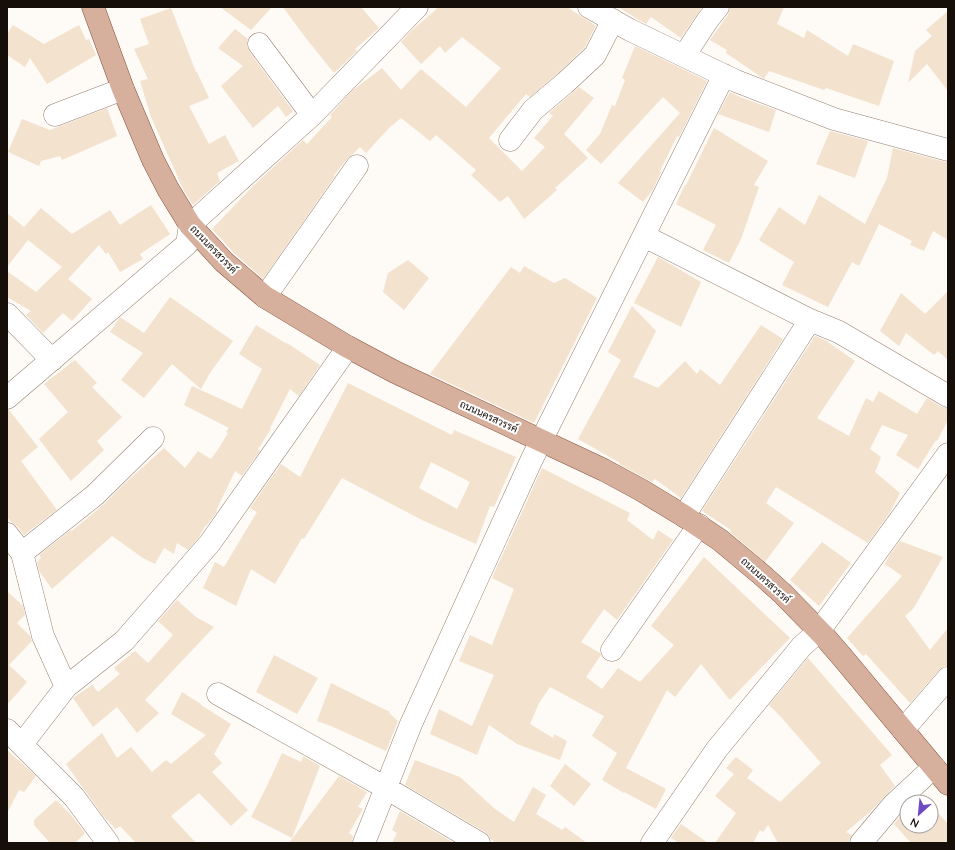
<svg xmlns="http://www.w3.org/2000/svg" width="955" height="850" viewBox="0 0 955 850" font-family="Quicksand,Sarabun,sans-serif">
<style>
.building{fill:#f3e2cd;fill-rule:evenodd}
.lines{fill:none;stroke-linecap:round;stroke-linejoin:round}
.minor-casing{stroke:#958172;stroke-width:23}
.major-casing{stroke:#82543f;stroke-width:23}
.minor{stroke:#fff;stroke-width:22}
.major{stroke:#d7af9d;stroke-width:22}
.labels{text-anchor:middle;stroke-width:4;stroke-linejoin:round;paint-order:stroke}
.street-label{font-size:10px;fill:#160e09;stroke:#fff}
</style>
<rect width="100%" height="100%" fill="#fefaf6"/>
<path class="building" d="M220,7h52l-21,23z
M283,7h78l18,21 -24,21 2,2 -23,22 -29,-36z
M439,7h128l29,19 -11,21 -28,27 -27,23 -4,-3 -37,44 33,33 23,-24 -11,-9 19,-22 -4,-3 30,-26 15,11 -30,36 24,24 -33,30 2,2 -33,29 -16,-23 -8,6 -29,-27 5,-5 -40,-35 -6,6 -29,-23 -12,10 -23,25 -6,-6 -7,7 -6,5 -13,16 1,1 -72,103 -29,-26 -22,-24 42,-44 49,-45 4,4 25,-27 -2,-2 22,-24 30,-23 19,22 20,-21 45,38 35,-39 -39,-31 -17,16 -5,-7 -19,18 -20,-22 9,-10z
M618,7h84l-21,31 -30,-21 -5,7 -7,-4z
M730,7h54l-7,17 27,14 3,-8 41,26 5,-12 41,17 -15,45 -53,-18 -2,2 -55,-19 -5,8 -38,-26 1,-3 -17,-10 18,-25z
M171,8l25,64h1l12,26 -20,8 20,38 16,-9 14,26 -22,12 3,8 -27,24 -9,-14 -33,-74 -11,-36 8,-2 -14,-30 15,-5 -9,-25z
M948,11v80l-21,-27 -19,19 7,-32 17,-15 -6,-6z
M13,25l31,19 35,-19 7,15 3,-1 7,16 -49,29 -17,-26 -5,9 -18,-12v-21z
M235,29l13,10 -1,6 2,6 44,60 -7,6 -8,-11 -25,22 -32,-42 22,-20 -25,-18z
M635,46l72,35 -28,56 -2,-1 -17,35 1,1 -9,19 -9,11 -25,-19 62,-70 -17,-16 -62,67 -15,-14 14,-16 12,-29 3,1 10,-26 -3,-2z
M730,92l10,5 36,13 -7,22 -51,-18z
M107,108l10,28 -55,24 -2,-4 -19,5 -2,5 -31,-14 14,-33 28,11z
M714,128l54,33 -14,24 5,2 -18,52 -12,24 -26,-13 13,-25 -40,-21 9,-19h1z
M830,131l38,10 -13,37 -39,-14z
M893,148l52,14h3v78l-15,-9 -9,20 -14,-6 2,-4 -33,-17 -20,42 -7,-4 -24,45 -46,-22 12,-23 -35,-22 20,-33 26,18 14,-30 46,29 22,-46z
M151,205l19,29 -30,20 3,5 -23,13 -12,-20 -2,2 -7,-9 -31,34 24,20 -20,22 -9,-8 -20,20 -17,-18 5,-4 -24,-14v-26l29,21 26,-25 -34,-27 -21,27v-54l17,14 17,-19 31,26 38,-24 10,15z
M658,257l43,25 -20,45 -47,-24z
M408,260l21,18 -25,32 -21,-18 5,-19z
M524,266l30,17 11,-5 32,20 -63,125 -72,-34 -32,-15 81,-107 9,6z
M948,291v69l-10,-9 -4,4 -28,-22 -7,13 -19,-15 21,-38 24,21z
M170,297l63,44 -23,32 -9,16 -29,-25 -28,34 -23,-18 22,-27 -33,-21 10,-15 24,16z
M632,306l24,25 -23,46 25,11 27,-27 12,13 3,-5 20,16 41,-60 22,14 -102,159 -26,-19 -3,3 -33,-18 1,-1 -42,-24 43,-79 -13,-8z
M256,325l31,19v-1l33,22 -21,31 -9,-7 -20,39 1,1 -13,20 2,2 -18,25 -7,-5 -19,40 1,1 -11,14h-1l-6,11 -11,13 -11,-7 -3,11 -10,-6 -9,16 -12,-6 -31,-22 -60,53 -13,-18 -2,-9 4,-4 -2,-3 32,-25 1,1 31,-26 20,-20 41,-37 21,20 13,-17 13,8 8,-11 9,-15 -2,-1 3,-4 -45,-23 8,-19 50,23 20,-40 -23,-15z
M815,336l10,4 30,21 -38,57 32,18 17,-38 7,4 6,-11 38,23 10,-16 15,9 6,1v12l-11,21 -1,-1 -18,29 -22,-14 12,-20 -26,-10 -12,24 11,8 -6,15 25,21 -11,21 -21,29 -92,-56 -10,16 28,20 -29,39 -35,-30 1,-2 -29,-19z
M75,360l22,23 -5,4 30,30 -25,24 7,9 -33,31 -32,-42 29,-27 -24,-28z
M348,383l104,52 2,-5 62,27 -22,50 -4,-1 -14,38 -54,-24 -80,-42 -38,61 -2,-1 -27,46 -24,-15 -15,37 -33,-18 12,-26 9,5 33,-55 -7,-4 31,-44 19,13zM431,462l39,20 -13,27 -38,-21z
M7,410h2l29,37 -17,14 36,49 -33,25 -7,-9 -5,-3 -5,-6z
M542,468l88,45 -3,7 26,20 5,-10 15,10 -56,80 -13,-11 -23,33 19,11 1,2 -15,22 16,12 16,-21 22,14 34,-37 -23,-19 53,-69 86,81 -60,62 -29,-36 -26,33 -8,-7 -41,78 40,21 -10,20 -32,-17v1l-22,-13 15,-27 -25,-17 12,-20 -54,-29 -11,16 -9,21 23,14 1,-4 13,7 -7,19 -43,-16 -28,-19 -12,30 -47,-21 9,-25 33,17 22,-51 -35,-14 11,-26 22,10 22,-56 -22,-11z
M900,541l43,16 -30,52 -8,7 25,34 18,-22v38h-4l-5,4 -29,33 -44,-49 -3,2 -16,-18 55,-62 -17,-12 4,-8z
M822,542l29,21 -32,43 -29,-26z
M7,591l16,15 2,9 -8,8 13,13 2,5 -23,24 18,17 -20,23z
M177,600l19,17 18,10 -69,73 14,13 -22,20 -20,-26 -24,20 -20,-29 19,-13 6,7 22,-18 -6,-6 21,-17 13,12 25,-28 -15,-14z
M274,655l44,23 -21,36 -41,-22z
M808,658l84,97 -12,10 15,21 -11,11 -13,14 -25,21 6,3 -3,5v3h-71l-10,-18 -5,7 -3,-2 -7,13h-38l21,-30 -21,-17 19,-22 -8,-6 10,-11 17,13 -6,8 33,24 41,-39 -40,-46 -12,-12z
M331,683l14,7 45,22 -1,1 9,8 -12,30 -55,-25 -14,-5z
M182,692l19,12v1l30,19 -17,30 8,9 -10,9 36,38 -17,16 -32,-33 -28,23 25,27h-60l-16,-17 -4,3 -13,-13 -37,-52 36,-31 15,25 14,-11 21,25 14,-12 5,4 35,-29 -35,-21z
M7,750l29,26 -12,16 -5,-2 -12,23z
M282,753l19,9 2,-6 17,10 -28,72 -41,-21 15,-29z
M415,760l45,17 35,32 19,13 19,-35 13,8 -10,19 26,16 3,-3 22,16h-90l-7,-4v-2l-5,-5 -80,-47z
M565,764l26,20 -17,22 -24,-20z
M339,776l28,16 -9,15 5,2 -14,24 4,3 -1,7h-63z
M922,795l6,7h-13z
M56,800l16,16 13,17 -10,10h-25l-16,-18v-5z
M931,805l17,19v19h-37l-17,-19 13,-15v17h24z
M400,811l54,32h-62l5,-10 -5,-3z
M681,824l27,19h-29l-8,-5z"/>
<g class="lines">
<g class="minor-casing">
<path id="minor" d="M589,7l41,23 106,51 98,38 114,31
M259,44l53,71
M684,56l23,-35 11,-14
M55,115l68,-26
M510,140l23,-30 32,-27 30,-28 18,-35
M644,236l166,84 29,12 109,64
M265,297l92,-131
M7,314l45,46
M7,398l180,-154 3,-19 122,-110 105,-108
M684,516l126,-196
M7,534l15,19 21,83 23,51 -44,57
M22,553l73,-58 58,-57
M612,650l87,-125
M66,687l58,-46 86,-98 138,-196
M218,694l168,94 93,55
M7,730l67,67 34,46
M903,730l45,-52
M364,843l47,-119 121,-265 192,-384
M652,843l65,-94 85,-103 17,-15 129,-177
M861,843l32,-38 41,-38"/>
</g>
<g class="major-casing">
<path id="major" d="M93,7l30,82 30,71 15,29 22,36 34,37 41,35 83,50 47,25 209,98 37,20 43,26 36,24 42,35 21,19 41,42 19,22 105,126"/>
</g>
<use href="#minor" class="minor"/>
<use href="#major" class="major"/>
</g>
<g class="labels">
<g class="street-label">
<text transform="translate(214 249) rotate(46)" y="4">ถนนนครสวรรค์</text>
<text transform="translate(489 416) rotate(25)" y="4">ถนนนครสวรรค์</text>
<text transform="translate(766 580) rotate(42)" y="4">ถนนนครสวรรค์</text>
</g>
</g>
<rect width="955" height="850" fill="none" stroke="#160e09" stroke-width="16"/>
<g transform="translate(919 814) rotate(207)"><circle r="19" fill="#ffffff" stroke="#a29f9d"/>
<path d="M0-3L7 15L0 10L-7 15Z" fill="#6e4ac3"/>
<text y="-6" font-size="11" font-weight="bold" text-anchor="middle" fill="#160e09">N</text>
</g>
</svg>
